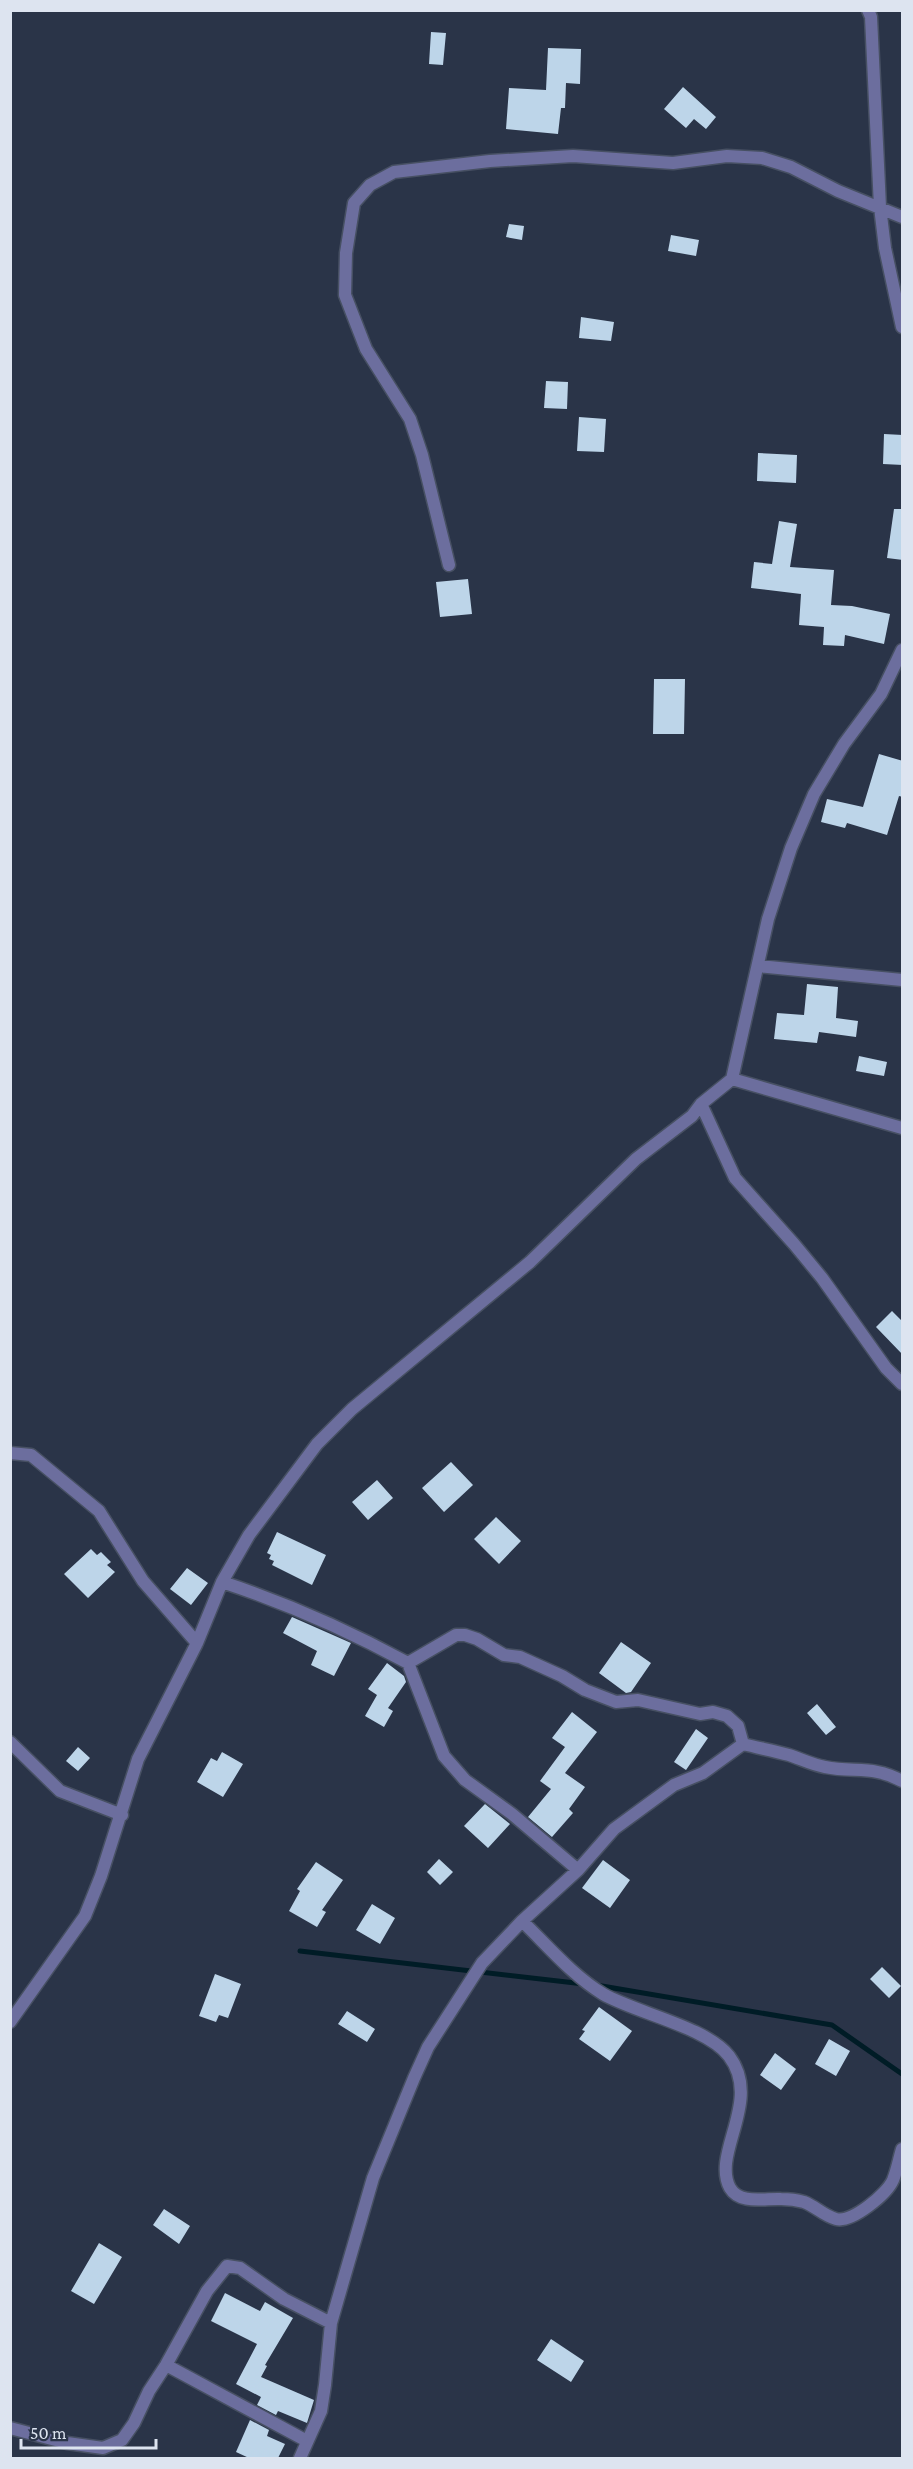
<svg xmlns="http://www.w3.org/2000/svg" width="913" height="2469" viewBox="0 0 913 2469" font-family="'Crimson Pro',serif">
<style>
.lines{fill:none;stroke-linecap:round;stroke-linejoin:round}
.stream{stroke:#001c26;stroke-width:5}
.building{fill:#bdd5e9}
.minor-casing{stroke:#475063;stroke-width:15}
.minor{stroke:#6c6e9e;stroke-width:12}
</style>
<rect width="100%" height="100%" fill="#2a3448"/>
<g class="lines">
<path class="stream" d="M300,1951l284,33
M596,1985l236,40 70,49"/>
</g>
<path class="building" d="M431,32l15,1 -3,32 -14,-1z
M548,48l33,1 -1,35 -14,-1 -1,25h-4l-3,26 -52,-5 3,-41 37,2z
M683,87l33,30 -10,12 -12,-10 -8,9 -22,-19z
M509,224l15,2 -2,14 -16,-3z
M671,235l28,5 -3,16 -28,-5z
M581,317l33,5 -3,19 -32,-3z
M546,381l22,1 -1,27 -23,-1z
M579,417l27,2 -2,33 -27,-1z
M884,434l19,1v30l-20,-1z
M758,453l39,2 -1,28 -39,-2z
M894,509h9v51l-16,-2z
M779,521l18,3 -7,43 44,3 -3,35 21,1 38,8 -6,30 -39,-9 -1,11 -21,-1 1,-18 -25,-2 2,-31 -50,-6 3,-26 18,2z
M468,579l4,35 -32,3 -4,-35z
M654,679h31l-1,55h-31z
M879,754l24,7v36l-4,-1 -12,39 -40,-12 -2,5 -24,-6 6,-23 36,8z
M807,984l31,3 -2,31 22,3 -2,16 -37,-5 -2,11 -43,-4 3,-26 27,2z
M859,1056l28,6 -3,14 -28,-5z
M892,1311l11,11v33l-27,-28z
M451,1462l22,23 -29,27 -22,-24z
M377,1480l16,18 -25,22 -16,-18z
M496,1517l25,24 -22,23 -25,-25z
M277,1532l49,23 -14,30 -40,-20 2,-4 -5,-2 2,-4 -4,-2z
M91,1549l6,6 4,-3 10,10 -4,3 8,7 -27,26 -24,-24z
M187,1568l21,15 -17,22 -21,-16z
M292,1617l59,26 -17,33 -23,-11 6,-14 -34,-18z
M621,1642l30,21 -20,29 -5,1 -27,-20z
M387,1663l17,13 2,6 -18,26 5,3 -9,16 -19,-11 12,-21 -9,-6z
M817,1704l19,23 -10,8 -19,-22z
M572,1712l25,20 -32,41 20,14 -16,22 4,4 -21,24 -24,-20 23,-28 -11,-8 25,-34 -13,-9z
M696,1729l12,9 -22,32 -12,-8z
M78,1747l12,11 -12,13 -12,-10z
M222,1752l21,12 -20,33 -26,-15 14,-24 6,3z
M485,1804l25,20 -22,24 -24,-22z
M439,1859l14,13 -13,13 -13,-13z
M603,1860l27,20 -20,28 -28,-20z
M316,1862l27,18 -21,30 4,2 -9,15 -28,-16 11,-20 -3,-2z
M372,1904l23,14 -15,26 -24,-14z
M882,1967l19,19 -12,12 -19,-19z
M215,1974l26,10 -13,34 -9,-3 -3,7 -17,-6z
M599,2007l33,24 -22,30 -31,-22 6,-8 -3,-1z
M347,2011l28,18 -8,13 -29,-18z
M829,2039l21,12 -14,25 -21,-12z
M775,2053l21,16 -15,21 -21,-15z
M164,2209l26,17 -11,18 -26,-19z
M99,2243l23,14 -28,47 -23,-13z
M225,2293l35,18 5,-9 28,16 -28,47 2,1 -6,11 53,23 -7,23 -29,-12 -2,4 -19,-10 4,-8 -25,-13 21,-40 -46,-23z
M551,2339l33,22 -13,21 -34,-22z
M250,2420l19,10 -2,6 18,8 -7,14h-29l-13,-6z"/>
<g class="lines">
<g class="minor-casing">
<path id="minor" d="M868,10l3,7 9,190 5,41 17,79
M449,565l-27,-110 -12,-36 -44,-70 -21,-54 1,-42 8,-50 16,-18 24,-13 96,-11 83,-5 100,7 54,-7 35,2 29,9 47,24 64,26
M758,966l144,14
M732,1079l170,49
M701,1104l34,74 59,66 28,34 64,90 16,16
M10,1453l21,2 68,56 44,70 54,62
M222,1582c64,21 127,49 186,81l48,-28h9l12,4 27,16 16,2 42,19 23,14 31,12 22,-2 62,14 13,-2 14,4 11,10 5,18 -40,29 -29,12 -60,44 -36,41 -56,51
M408,1663l36,93 21,24 47,34 66,56
M10,1742l50,49 62,24
M743,1744c16,4 31,7 46,11 12,4 24,10 36,12 30,6 48,-2 77,14
M10,2022l75,-106 16,-40 37,-117 59,-116 25,-61 27,-47 68,-91 35,-35 178,-147 106,-103 56,-43 9,-12 31,-25 36,-160 23,-71 23,-54 30,-50 37,-50 21,-44
M166,2365l141,76
M10,2428l57,15 36,5 19,-8 12,-17 15,-32 17,-26 41,-74 20,-25 13,2 44,31 47,24
M300,2458l21,-47 4,-26 6,-62 42,-145 41,-100 14,-31 54,-84 40,-42c25,24 51,55 81,73 33,19 104,33 126,62 34,45 -18,97 1,132 10,17 35,10 51,11 7,0 16,1 23,3 11,4 20,14 32,17 16,4 51,-25 57,-39 4,-10 6,-21 9,-31"/>
</g>
<use href="#minor" class="minor"/>
</g>
<rect width="913" height="2469" fill="none" stroke="#dde4f0" stroke-width="24"/>
<path d="M21 2439v9h135v-9" fill="none" stroke="#dde4f0" stroke-width="3"/>
<text x="30" y="2439" font-size="18" fill="#dde4f0" stroke="#2a3448" stroke-width="4.5" paint-order="stroke">50 m</text>
</svg>
